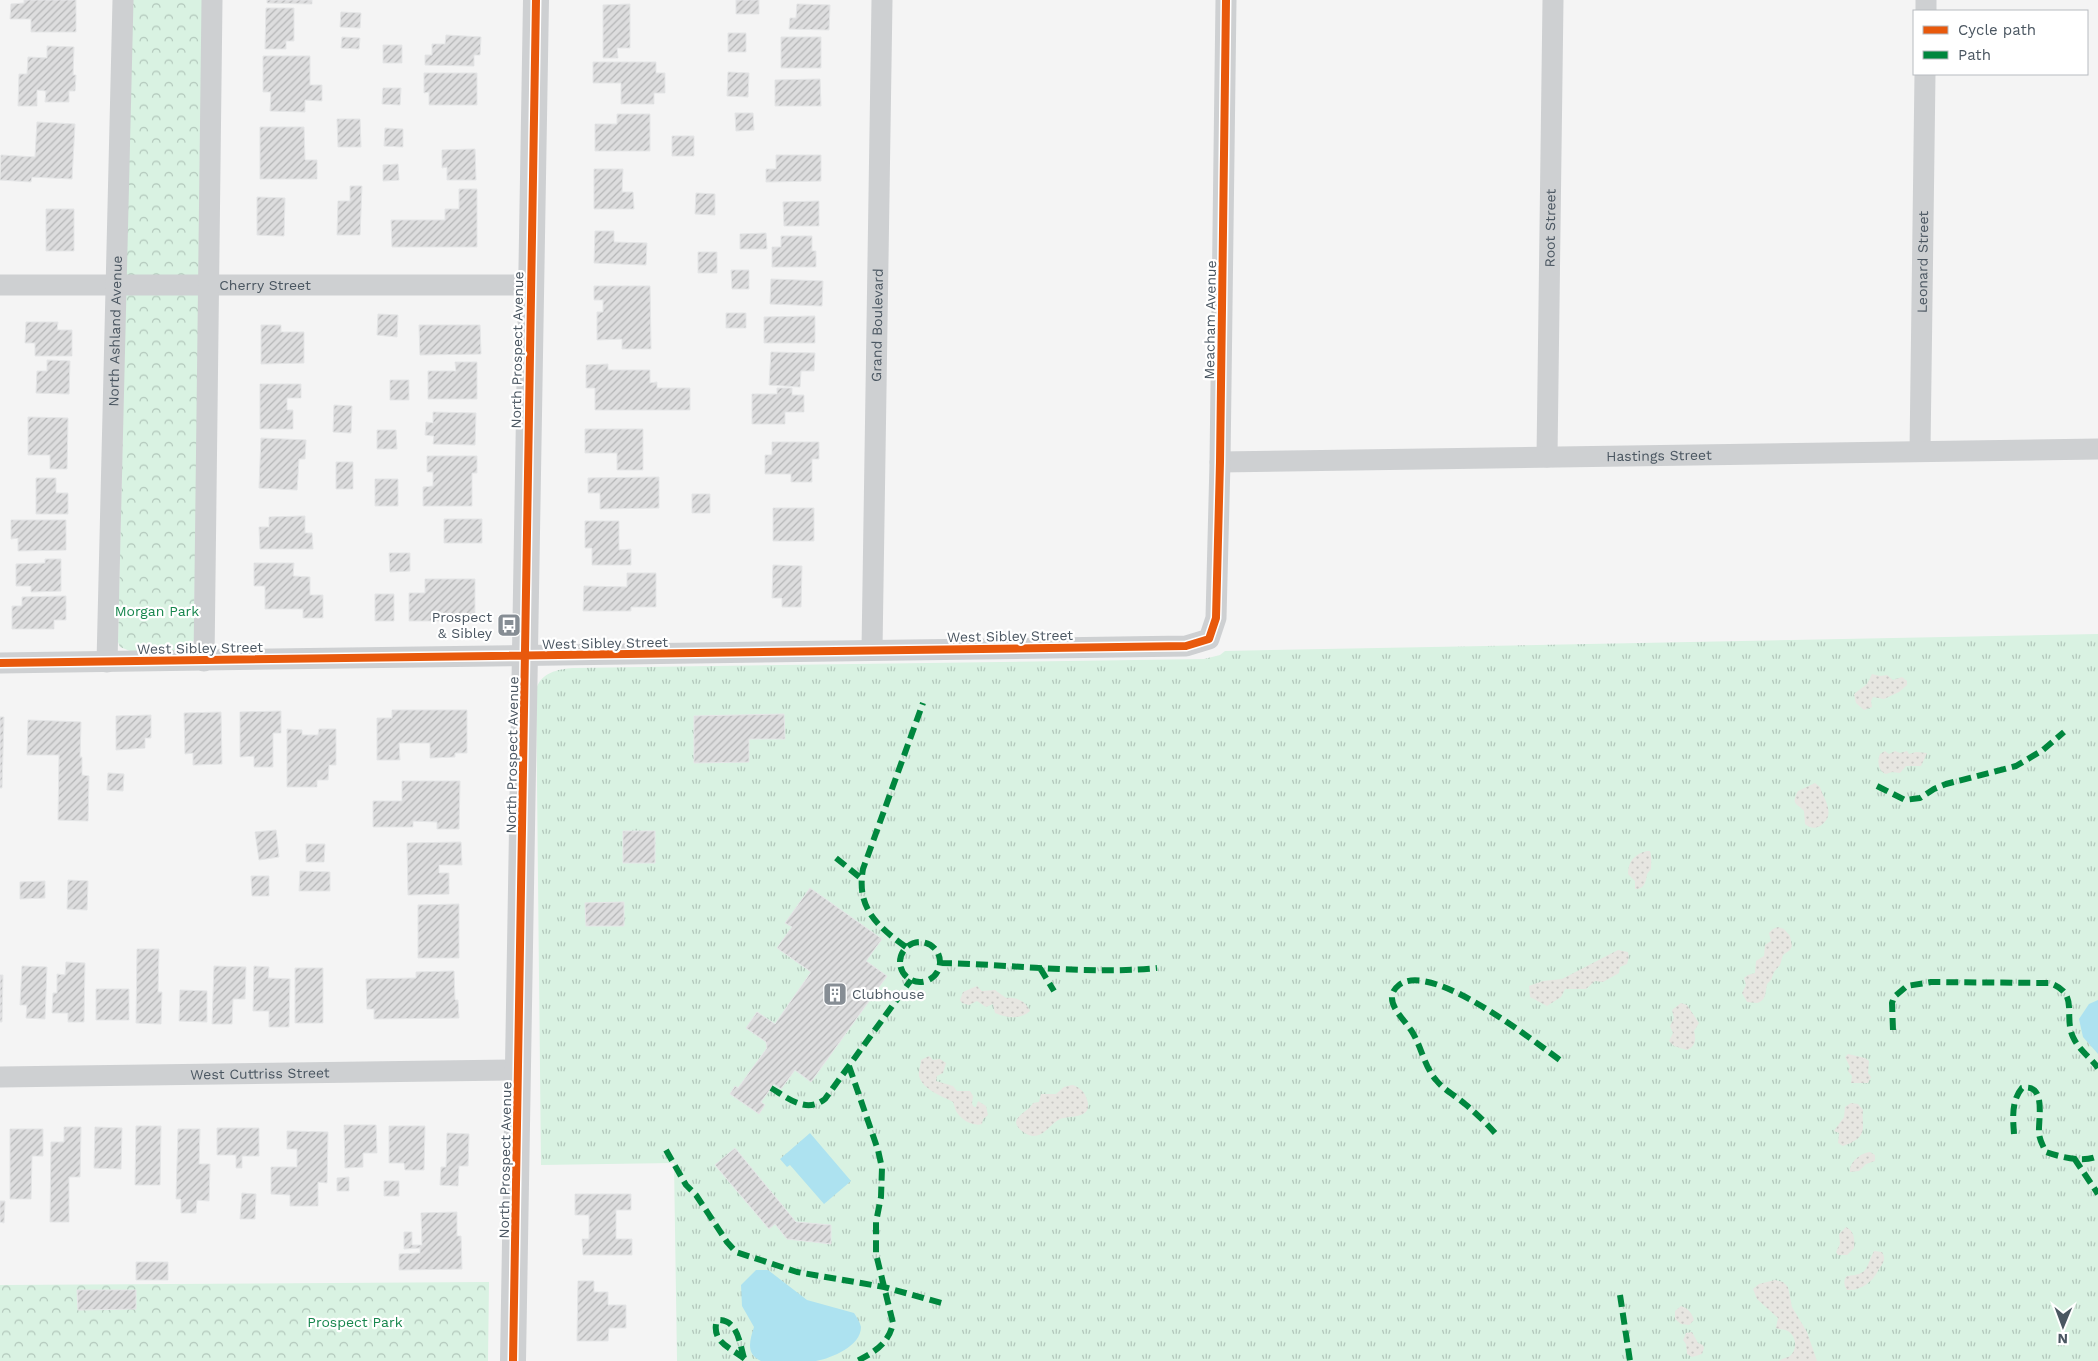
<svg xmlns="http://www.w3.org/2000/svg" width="2098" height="1361" viewBox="0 0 2098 1361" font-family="'Work Sans',sans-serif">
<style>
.grass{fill:url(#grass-tufts)}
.sand{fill:url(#sand-dots)}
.park{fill:url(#park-crowns)}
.water{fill:#ade2f0}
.building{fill:url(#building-hatch);stroke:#e5e6e7}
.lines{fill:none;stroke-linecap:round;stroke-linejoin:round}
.minor{stroke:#ced0d2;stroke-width:21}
.tertiary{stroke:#ced0d2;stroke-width:26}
.quiet{stroke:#00873e;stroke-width:6;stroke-dasharray:12 6;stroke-linecap:butt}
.cycleway-casing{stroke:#fff;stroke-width:11}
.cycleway{stroke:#e8590c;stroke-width:8}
.labels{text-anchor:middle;stroke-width:4.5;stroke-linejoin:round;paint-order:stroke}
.street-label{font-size:14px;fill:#4a5661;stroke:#fff}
.park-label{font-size:14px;fill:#17864d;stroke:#fff}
.poi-label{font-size:14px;fill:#4a5661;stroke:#fff;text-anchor:end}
</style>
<defs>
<pattern id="grass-tufts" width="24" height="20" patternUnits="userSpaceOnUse" patternTransform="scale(1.25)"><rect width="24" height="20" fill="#d9f2e2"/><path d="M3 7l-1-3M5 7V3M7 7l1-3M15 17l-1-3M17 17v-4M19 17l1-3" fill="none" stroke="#b2c7bb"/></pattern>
<pattern id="sand-dots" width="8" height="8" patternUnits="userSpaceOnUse" patternTransform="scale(1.25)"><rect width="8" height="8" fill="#e7e6e1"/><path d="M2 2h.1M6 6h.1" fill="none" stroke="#c8c7c4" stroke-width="1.8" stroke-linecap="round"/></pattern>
<pattern id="park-crowns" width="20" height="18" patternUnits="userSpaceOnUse" patternTransform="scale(1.25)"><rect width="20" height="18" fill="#d9f2e2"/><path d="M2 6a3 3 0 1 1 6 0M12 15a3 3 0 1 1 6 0" fill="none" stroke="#b2c7bb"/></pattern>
<pattern id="building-hatch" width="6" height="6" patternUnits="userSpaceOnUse" patternTransform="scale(1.25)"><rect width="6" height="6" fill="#ddddde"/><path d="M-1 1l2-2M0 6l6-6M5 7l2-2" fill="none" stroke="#b5b6b7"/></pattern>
</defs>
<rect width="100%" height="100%" fill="#f4f4f4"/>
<path class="grass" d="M2098,634v727h-1421l-3,-198 -133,2 -5,-475c4,-17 22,-21 37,-22l631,-9 16,-4 5,-4z"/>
<path class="sand" d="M1872,674l8,2 7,-1 6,5 9,-3 5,4v4l-8,7 -15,7 -11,-2 -2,4 1,6 -8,3 -8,-7 -2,-9 13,-10z
M1885,751l4,3 6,-3 5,2 7,-2 2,3 7,-2 11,1 -6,13h-15l-6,7 -8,-1 -6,2c-8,-3 -9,-13 -6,-20z
M1815,783l5,4c4,13 17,28 0,39 -5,3 -11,2 -15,-2l-1,-13c-6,-8 -14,-5 -6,-20z
M1647,851h3c2,4 1,13 1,18l-4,5c-1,6 -2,16 -12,15v-8l-7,-7c0,-13 7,-20 19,-23z
M1778,927l6,2 6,7 2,10 -2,4 -7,5 -3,10 -6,7 -3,8 -4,4c-2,8 0,16 -10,19l-10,-1 -5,-9 4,-8 -2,-7 4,-3 7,-2 1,-12 8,-5 1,-11 6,-4 -2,-8 4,-4z
M1618,950l10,2 1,5 -2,7 -7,3 -1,6 -16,9 -8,-1 -9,8h-21l-4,8 -14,9 -17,-9 -1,-11 14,-5 19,-2z
M977,986l5,5 13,-1 11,8c10,-1 20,3 24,13 -10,9 -23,7 -35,2l-2,-9 -7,3 -9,-6 -8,4 -7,-2 -2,-3 3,-8z
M1681,1003l6,2 12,18 -5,8c2,7 2,16 -7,19l-13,-4 -5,-5 4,-8 -3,-7 4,-8 -2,-8z
M1848,1054l17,4 4,3 -1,12 3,4 -3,6h-17l1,-7 -4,-5 2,-4 -5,-10z
M929,1056l4,4 7,-1 6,4 -3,10 -6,3 -1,5 17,5 4,5h13l3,5 -1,8 2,3h2l2,-6 8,5 2,9 -5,4 -1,5c-9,3 -22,-5 -26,-13 -1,-3 -2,-6 -3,-9 -11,-6 -30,-12 -34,-26 -1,-5 2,-11 2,-16z
M1072,1085c6,1 12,6 14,12 10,23 -17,18 -26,22 -12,6 -19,25 -37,13 -3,-2 -6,-5 -7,-9 0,-8 14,-13 17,-20l6,-1 2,-8h15l8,-7z
M1851,1103l7,1 5,6c-2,18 7,27 -20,36l-5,-3 1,-10 -5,-2 10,-14 1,-10z
M1870,1152l5,3v6l-9,3 -7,7 -9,1c-1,-10 11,-19 20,-20z
M1846,1227c8,4 9,12 8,21l-7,7h-9l-2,-3 4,-8 -1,-10z
M1874,1251l8,1c5,9 0,11 -4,19 -6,11 -17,20 -31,19 -3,-4 -4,-10 0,-14 23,-2 18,-8 27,-25z
M1775,1280l8,2 5,5 4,20 15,25 10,29h-38c4,-3 7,-3 11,-5 8,-7 6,-20 -2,-25 -4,-2 -8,-1 -12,-3l2,-10 -21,-19 -4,-10 6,-5z
M1681,1306c7,2 11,7 13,14l-5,5 -8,-1 -6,-5v-8z
M1692,1332l6,11 5,2 1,3 -2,6 -10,3 -5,-3 -1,-10 -3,-4 3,-7z"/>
<path class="park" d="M132,0h72l-10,639 -2,7 -7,4 -55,1 -10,-4 -2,-5z
M489,1282l-1,79h-488v-76z"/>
<path class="water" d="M2098,1000v54l-15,-17 -4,-18 10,-15z
M810,1133l41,48 -27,23 -34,-39 -3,2 -7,-8z
M756,1270h12l39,30 47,13c3,5 6,9 7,14 0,19 -29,31 -45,34 -17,0 -37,0 -55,0 -16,-7 -11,-21 -7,-34l-12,-21 -1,-21z"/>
<path class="building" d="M24,0h52v32h-45v-13h-21l1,-15 13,-1z
M267,0h45v4l-45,-1z
M736,0h23v14h-23z
M630,4v44h-13l1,10h-15v-53z
M797,4l33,1 -1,25 -40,-1 1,-11h6z
M266,8h28v33h-8v8h-21z
M341,12l20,1 -1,15 -20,-1z
M728,33h18v19h-18z
M446,35l35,2 -1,18h-6v11l-49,-1v-10h7v-11h13z
M342,37l18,1 -1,11 -18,-1z
M781,37h40v31h-40z
M383,45h19v18h-19z
M47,46l27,1 -1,28h3l-1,16h-6v11h-24l1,-11 -9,-1v16h-19l1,-32h8l1,-17 19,1z
M263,56h47v29h12v16l-17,-1v12l-35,-1 1,-19h-8z
M593,62h63v11h9v20h-11v11h-33v-21h-28z
M728,72l21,1 -1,24 -21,-1z
M424,73h53v32h-48v-13l-5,1z
M820,79l1,27h-46v-26z
M383,88h18l-1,17 -18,-1z
M735,113h18l1,17 -18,1z
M617,114h33v37h-55v-27h22z
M337,119h23l1,28h-23z
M37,122l38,2 -3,55 -40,-2 -1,5 -31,-2 1,-25 34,2z
M260,127h44l1,33h12v19h-57z
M385,128l18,1v18l-19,-1z
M672,136h22v20h-22z
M475,149l1,31h-29v-13l-5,1v-18z
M776,155h45v26l-55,1v-13h10z
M398,164l1,16 -16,1v-16z
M594,169h29l-1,23h11l1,17h-40z
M350,186h12l-2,49h-23l1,-34h12z
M459,189h18v58h-85l-1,-27h54v-11h14z
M696,193l19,1v21l-20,-1z
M257,197l28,1 -1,38 -27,-1z
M819,201v25h-35l-1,-24z
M46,209h28v42h-28z
M595,231h19v11l33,1 -1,22 -52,-2z
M766,233l1,16h-27v-15z
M781,236h31v15h4v16h-44v-20h9z
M698,252h19v21h-19z
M731,270h18v19h-17z
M771,279l52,2 -1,25 -52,-2z
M594,286h56l1,63h-29v-10l-25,1v-28h6v-12h-9z
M726,313h20v15h-20z
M378,314l20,1 -1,22 -20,-2z
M815,316v27h-51v-26z
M26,322h32l-1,8h15v26h-37v-13h-10z
M261,325h20v7h23v31l-43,1z
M419,325h61l1,29 -61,1z
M771,352l44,1 -1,18h-13l-1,16 -31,-2z
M47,360l23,1 -1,33 -33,-1 1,-22h10z
M455,362h22v37h-49v-28h28z
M608,364v6h42v13l7,-1v6h33v22h-95v-22h-9v-23z
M390,380h19v20h-19z
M260,384h41v14h-14v12h6v19h-33z
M777,388h15v7h12v17h-19v12h-33v-30h25z
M334,405l18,1 -1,27 -18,-1z
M433,412l43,1 -1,32 -42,-1 1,-8 -9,-1 1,-13 7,1z
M28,417l40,1 -1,51h-17v-14h-22z
M585,429h58v41h-26v-17h-32z
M377,430h19l1,19h-20z
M261,438l45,2 -1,19h-6l-2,31 -38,-2z
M772,442h47v17h-7v23h-21v-8h-26v-19h7z
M427,456h50v17h-5v33h-49v-19l10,-1v-14h-6z
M336,462h17v27h-17z
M659,477v31l-59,1v-16h-12v-15z
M36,478h20v15h12v21h-32z
M375,479h23v27h-23z
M692,494h18v19h-18z
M773,508h41v33h-41z
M305,516v17h7l1,16h-53l-1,-22h10v-10z
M444,519h38v24h-38z
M11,520h55v30l-48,1v-13l-7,1z
M585,521h34v29l12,-1v16h-39v-17h-7z
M389,553h21v18l-20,1z
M45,559h16v32l-30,1v-6h-15v-22l29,-1z
M254,563h40l-1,13 17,1v18h13v23h-20v-9h-38v-23h-11z
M773,565l29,1 -1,41h-19v-9h-10z
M627,573h29v34h-25v4h-48l1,-25 43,1z
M425,579h50v42h-66v-28h16z
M375,594h19v27h-19z
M66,596v24h-12v9h-42v-23h10v-9z
M392,710h75v43h-12v4l-25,1v-15h-31l1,17h-23v-42h15z
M281,711v22h-8v34h-19v-11l-14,1v-45z
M221,712l1,52 -29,1v-12l-8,1 -1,-41z
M784,714l1,25h-36v23l-55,1v-47z
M151,715v23h-6v10l-29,2v-34z
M0,717h4l-2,71h-2z
M28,720l53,2 -1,35h2v18l7,1 -1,45 -30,-1 1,-65h-32z
M287,729l15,1v5h16l1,-6h17v36h-7l-1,15h-11v7h-30z
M108,773l16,1 -1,17 -16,-1z
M402,781h58l-1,48h-22v-7l-24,-1v6h-40v-26h29z
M276,830l3,27 -20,3 -4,-28z
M623,831h32v32h-32z
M461,842l1,23h-23v8h10v21l-41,1 -1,-52z
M306,844h19l-1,18h-18z
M300,871l30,1v19h-31z
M251,876h18v20h-17z
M68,880l20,1 -1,29 -20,-1z
M45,881v17l-25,1v-17z
M810,888l72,51 -16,22 21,15 -76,106 -16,-12 -14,19 -7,-5 -13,18 4,3 -6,9 -29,-20 5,-8 3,2 29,-40 -1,-6 -20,-14 11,-16 18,12 36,-52 -34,-24 15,-21 -7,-4z
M624,902v24h-38l-1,-23z
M459,904v54h-41v-53z
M137,949h22l-1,43h4l-1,32 -25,-1z
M66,962l19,1 -1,59h-16v-9h-16l1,-20h4v-19l8,1z
M22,966l25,1 -2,52 -19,-1 1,-13h-7z
M214,966l32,1 -1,32h-12l-1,25h-20z
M254,966l15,1 -1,11 22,1 -1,48h-20v-16h-16z
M295,968h28v55h-28z
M454,971l1,29h3l1,18 -85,1v-10h-7l-1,-30 50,-1v-6z
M0,975h3l-1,47h-2z
M96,989h33v31h-33z
M180,990l27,1v31l-28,-1z
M344,1125h32l1,28h-14v14l-18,1z
M136,1126h25l-1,59h-25z
M389,1126h36l-1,44h-19l-1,-7h-15z
M64,1127h17l-1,50h-11v45h-19l1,-80h13z
M95,1127l27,1 -1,41 -27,-1z
M217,1128h42v28h-17v12h-6v-13h-19z
M10,1129h33v27h-11l-1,43h-21z
M178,1129h22l-1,35h11l-1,37 -12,-1 -1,13h-15v-14h-5z
M287,1131l41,1 -1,51 -9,-1v24h-28v-11l-19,-1v-27h26v-18h-10z
M447,1133l22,1 -1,32h-9l-1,20 -18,-1 1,-18h5z
M735,1148l61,74 35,3v19l-44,-5 -12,-15 -6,5 -54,-64z
M349,1177v14h-12v-13z
M384,1181h15v15h-15z
M242,1193l14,1 -1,25h-15z
M575,1194h56v16h-15v29h16v16h-49l-1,-16h7v-24h-14z
M0,1201h5l-1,22 -4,-1z
M457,1212v24h4l1,33 -63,1v-16l21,-1v-5l-16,1v-17h8v13h10l-1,-32z
M136,1262h32v18h-32z
M578,1281h16v11h14v13h18v23h-17l-1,13h-31z
M77,1290h59v19l-58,1z"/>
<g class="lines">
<g class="minor">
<path d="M1926,11v-11"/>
<path id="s1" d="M0,285h530"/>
<path id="s2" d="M1920,451l5,-377"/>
<path id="s3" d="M1547,457l6,-457"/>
<path id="s4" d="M1220,462l878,-13"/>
<path id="s5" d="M872,650l10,-650"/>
<path d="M204,661l8,-661"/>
<path id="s6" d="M107,662l16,-662"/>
<path d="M0,663l1186,-17 23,-7 7,-21 4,-156 6,-462"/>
<path id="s7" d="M0,1077l519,-7"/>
</g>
<path class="tertiary" d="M513,1361l23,-1361"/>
<path class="quiet" d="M1877,786l28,14 15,-2 14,-9 12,-5 70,-18 27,-16 21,-18
M836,858l26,21
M900 962a20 20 0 1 1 40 0a20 20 0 1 1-40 0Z
M906,947c-29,-21 -50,-39 -43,-78l60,-166
M940,963c72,1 145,12 217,5
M1040,968l14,23
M1893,1030l-1,-27 2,-6 13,-11 24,-4 119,1c30,11 13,32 23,54 6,13 17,20 25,31
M849,1066l29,84 4,18 -1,29 -5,25v32l17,69c-4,20 -18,29 -36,38
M771,1088c17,10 35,26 54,11l86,-119
M1495,1133c-9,-10 -19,-20 -30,-29 -9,-8 -21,-14 -29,-24 -12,-14 -15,-35 -25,-50 -9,-13 -30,-31 -12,-45 33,-25 137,58 165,78
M2014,1134c-1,-15 -3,-33 8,-46 25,-5 16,31 17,46 1,7 4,12 7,18 14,5 38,11 52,4
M666,1150l20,35 10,10 31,47 9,10 61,20 87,15 61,17
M2074,1158l24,36
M1620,1295l10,66
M744,1358c-4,-13 -6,-37 -24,-38l-4,4c-3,21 19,25 31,37"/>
<g class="cycleway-casing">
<path id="cycleway" d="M0,663l1186,-17 23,-7 7,-21 4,-156 6,-462
M513,1361l23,-1361"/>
</g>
<use href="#cycleway" class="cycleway"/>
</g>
<defs>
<g id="bus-square" transform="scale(1.25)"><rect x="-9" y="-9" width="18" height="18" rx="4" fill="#868d94" stroke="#fff"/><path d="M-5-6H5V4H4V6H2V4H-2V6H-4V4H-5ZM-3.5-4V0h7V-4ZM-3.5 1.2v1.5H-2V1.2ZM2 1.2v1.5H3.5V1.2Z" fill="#fff"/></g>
<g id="building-square" transform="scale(1.25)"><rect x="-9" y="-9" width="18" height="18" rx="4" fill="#868d94" stroke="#fff"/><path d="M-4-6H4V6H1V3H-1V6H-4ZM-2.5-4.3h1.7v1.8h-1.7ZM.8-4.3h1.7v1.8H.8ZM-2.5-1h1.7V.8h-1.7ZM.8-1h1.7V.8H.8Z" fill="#fff"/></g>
</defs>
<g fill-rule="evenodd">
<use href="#bus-square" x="509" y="625"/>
<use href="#building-square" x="835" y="994"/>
</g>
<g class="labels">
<g class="street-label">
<text dy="5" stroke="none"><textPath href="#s3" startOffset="229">Root Street</textPath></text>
<text dy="5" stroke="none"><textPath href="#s2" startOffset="189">Leonard Street</textPath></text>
<text dy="5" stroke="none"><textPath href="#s1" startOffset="265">Cherry Street</textPath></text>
<text transform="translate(1210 320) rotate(-89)" y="5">Meacham Avenue</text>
<text dy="5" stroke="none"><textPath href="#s5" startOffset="325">Grand Boulevard</textPath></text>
<text dy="5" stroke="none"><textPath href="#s6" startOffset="331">North Ashland Avenue</textPath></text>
<text transform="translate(517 350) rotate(-89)" y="5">North Prospect Avenue</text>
<text dy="5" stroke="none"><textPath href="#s4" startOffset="439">Hastings Street</textPath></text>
<text transform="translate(1010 636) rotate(-1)" y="5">West Sibley Street</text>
<text transform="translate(605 643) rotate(-1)" y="5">West Sibley Street</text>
<text transform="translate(200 648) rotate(-1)" y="5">West Sibley Street</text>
<text transform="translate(512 755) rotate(-89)" y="5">North Prospect Avenue</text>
<text dy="5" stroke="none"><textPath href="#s7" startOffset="260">West Cuttriss Street</textPath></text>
<text transform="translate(505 1160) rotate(-89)" y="5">North Prospect Avenue</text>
</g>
<g class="park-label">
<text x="157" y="616">Morgan Park</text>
<text x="355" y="1327">Prospect Park</text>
</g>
<g class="poi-label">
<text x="492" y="622">Prospect<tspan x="492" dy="16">&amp; Sibley</tspan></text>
<text x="852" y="999" text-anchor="start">Clubhouse</text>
</g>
</g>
<rect x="1913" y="10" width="175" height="65" fill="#ffffff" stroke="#b7bbc0"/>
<rect x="1923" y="26" width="25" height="8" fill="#e8590c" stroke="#b7bbc0"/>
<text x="1958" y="35" font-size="15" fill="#4a5661">Cycle path</text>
<rect x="1923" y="51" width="25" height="8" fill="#00873e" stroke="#b7bbc0"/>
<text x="1958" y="60" font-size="15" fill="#4a5661">Path</text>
<g transform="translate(2063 1326) rotate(181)" stroke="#ffffff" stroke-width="4" paint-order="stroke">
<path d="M0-4L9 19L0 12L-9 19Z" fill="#4a5661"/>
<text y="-8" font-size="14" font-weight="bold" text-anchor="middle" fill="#4a5661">N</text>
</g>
</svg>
